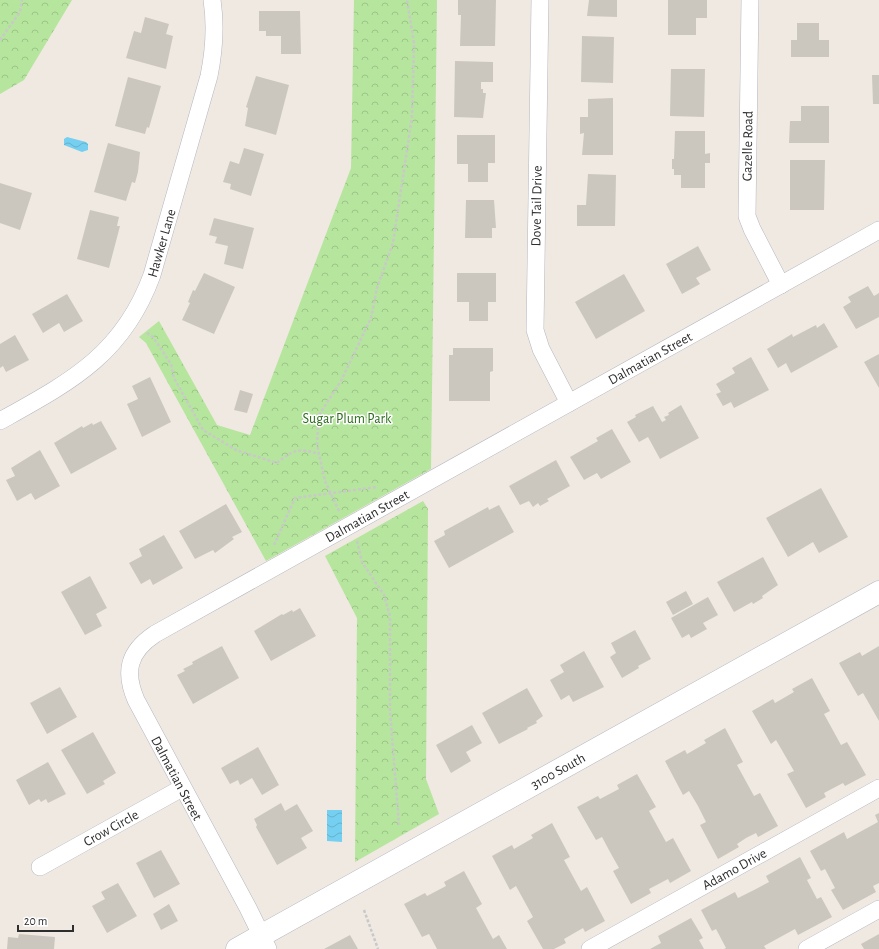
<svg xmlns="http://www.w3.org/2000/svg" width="879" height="949" viewBox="0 0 879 949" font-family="'Alegreya Sans',sans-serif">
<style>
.forest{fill:url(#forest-crowns)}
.water{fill:url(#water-waves)}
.building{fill:#cbc7bf}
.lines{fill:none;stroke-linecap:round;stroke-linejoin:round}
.minor-casing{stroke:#b4b7c1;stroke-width:18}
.secondary-casing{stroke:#b4b7c1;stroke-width:23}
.path{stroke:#c9c9c9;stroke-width:2.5;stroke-dasharray:3 2;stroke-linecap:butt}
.minor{stroke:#fff;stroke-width:17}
.secondary{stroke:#fff;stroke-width:22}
.labels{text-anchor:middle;stroke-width:3;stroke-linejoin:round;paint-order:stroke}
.street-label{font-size:14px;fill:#2e2e2e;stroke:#fff}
.park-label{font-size:14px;fill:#2c6e1b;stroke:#fff}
</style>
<defs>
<pattern id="forest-crowns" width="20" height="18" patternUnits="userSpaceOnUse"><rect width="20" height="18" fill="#b6e59e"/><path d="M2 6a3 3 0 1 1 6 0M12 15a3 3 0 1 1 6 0" fill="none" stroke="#9dc588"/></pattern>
<pattern id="water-waves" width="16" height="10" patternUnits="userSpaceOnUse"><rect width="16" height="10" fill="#75cff0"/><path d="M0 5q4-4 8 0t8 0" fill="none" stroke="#66b2ce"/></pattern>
</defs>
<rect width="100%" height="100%" fill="#efe9e1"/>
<path class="forest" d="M0,0h72l-48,80 -24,14z
M354,0h83l-6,469 -165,92 -120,-218 -7,-6 20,-16 58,104 33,10 101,-267z
M423,501l5,8 -2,270 13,35 -84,48 2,-244 -32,-62z"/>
<path class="water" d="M67,137l19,5 2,2v6l-6,2 -18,-7v-6z
M327,810h15v32l-15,-1z"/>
<path class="building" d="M458,0h38l-1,46h-35l1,-31h-3z
M589,0h28v17l-30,-1z
M668,0h39v18h-11v17h-28z
M259,11h41l1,43h-20v-18h-15v-5h-7z
M145,17l24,7 -3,10 7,2 -7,33 -40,-11 8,-27 7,2z
M797,23h22v17h10v17h-38v-17h6z
M582,36l32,1 -1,46 -32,-1z
M455,61l38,1v20h-12v7h2v4h3l-3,25 -29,-1z
M671,69h34l-1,48 -34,-1z
M872,75h7v29h-6z
M256,76l33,9 -13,50 -31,-9 3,-18 -2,-1z
M128,77l33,9 -12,42 -2,-1 -2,7 -30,-8z
M613,98v57h-31l2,-22 -4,1v-17h8v-18z
M801,106h28v37h-40l1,-22h11z
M675,131h30v23l5,-1v10h-5v25h-24v-13h-7v-6h-2v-10h2z
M457,135h38v28h-7v19h-20v-18h-11z
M108,143l32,9 -2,20 -3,11 -3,-1 -6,19 -32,-9z
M244,148l20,6 -13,42 -21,-7 1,-5 -8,-2 7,-21 9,3z
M790,160h35l-1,50h-34z
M588,174l28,1 -1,51h-38v-21h9z
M0,183l32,10 -12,37 -20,-7z
M466,200h28l2,28h-4v10h-27z
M90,210l29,7 -2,9h3l-11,42 -32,-9z
M214,218l40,10 -11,41 -19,-5 4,-18 -13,-3 2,-6 -8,-2z
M698,246l13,24 -15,8 4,6 -18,10 -16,-30z
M204,273l31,14 -21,47 -32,-14 8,-17 -2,-1 5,-12 2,1z
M457,273h39v29h-8v19h-19v-19h-12z
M624,274l21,37 -49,28 -21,-37z
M868,286l6,10 5,-3v24l-23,12 -13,-22 8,-5 -3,-5z
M67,294l16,27 -19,11 -5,-9 -16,10 -11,-19z
M824,323l14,24 -47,26 -5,-10 -8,5 -11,-19 25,-15 1,3 23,-12 1,3z
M15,335l14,25 -23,12 -3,-6 -3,2v-24z
M453,348h40v23l-3,1v29h-41v-46h4z
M879,354v34l-15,-26z
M751,357l18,33 -35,18 -3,-6 -8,4 -7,-12 5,-2 -5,-8 19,-11 -3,-5z
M150,377l21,45 -29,15 -15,-33 11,-5 -6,-13z
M240,390l13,4 -6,19 -13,-3z
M681,405l18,33 -39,21 -12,-22 -9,5 -12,-20 9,-5 -1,-2 18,-9 9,16 4,-2 -2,-3 5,-2 -1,-2z
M101,421l16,28 -46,25 -17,-31 28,-17 1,2 9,-5 1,2z
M612,429l19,33 -30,17 -4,-6 -13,7 -14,-23 28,-16 -2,-3z
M40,450l20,36 -25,14 -4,-7 -14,8 -11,-21 9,-4 -4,-8z
M556,460l14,26 -23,13 2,2 -9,5 -2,-3 -5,4 -4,-6 -9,4 -11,-19z
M821,488l27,49 -29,16 -6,-11 -25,15 -22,-39z
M226,504l16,28 -10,5 2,2 -19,14 -2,-3 -18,9 -16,-28z
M499,505l15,27 -65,36 -15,-27 11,-6 -1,-4 44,-24 1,3z
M164,535l19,33 -30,17 -3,-6 -9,5 -12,-21 13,-7 -3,-7z
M763,557l15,28 -16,11 1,2 -10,6 -1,-2 -18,10 -17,-30z
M90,576l17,32 -11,6 6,12 -17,9 -24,-43z
M686,591l7,13 -20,11 -7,-13z
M708,597l10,18 -15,8 4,6 -16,9 -2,-4 -7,4 -11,-20z
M300,608l16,28 -45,25 -17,-30 28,-17 1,1 9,-5 1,2z
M635,630l16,29 -13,7 1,2 -17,10 -12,-21 6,-4 -5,-10z
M222,646l17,32 -46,26 -16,-29 8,-4 -2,-2 10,-5 -1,-2z
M879,646v75l-16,-28 -5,3 -19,-33 21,-11 2,4z
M584,651l20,36 -31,15 -4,-7 -8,5 -11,-20 14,-8 -4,-7z
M812,678l18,33 -6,3 17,31 6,-3 19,33 -21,11 -2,-3 -19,10 2,4 -20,11 -19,-34 7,-3 -18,-31 -5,4 -19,-33 21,-12 2,4 19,-11 -2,-3z
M60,687l17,30 -30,17 -17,-31z
M527,688l16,28 -7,5 1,2 -10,5 1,1 -29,15 -17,-31z
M472,725l10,18 -16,9 5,9 -20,12 -15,-28z
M725,728l18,34 -6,3 17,31 6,-3 18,33 -20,11 -2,-4 -10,5 -9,6 2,3 -21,12 -18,-34 6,-3 -8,-16 -9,-15 -6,4 -18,-34 20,-11 2,4 19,-11 -2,-3z
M93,732l23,41 -13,8 2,3 -18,10 -26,-44z
M258,747l21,38 -17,10 -10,-17 -12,7 -2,-5 -8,4 -9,-16z
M48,762l18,32 -18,9 -2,-4 -5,3 -2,-3 -10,6 -13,-25z
M637,774l19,33 -7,4 17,31 7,-4 18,33 -21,12 -2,-4 -19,10 2,4 -20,11 -18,-33 6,-3 -9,-16 -8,-15 -6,3 -19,-33 21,-11 2,3 19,-10 -2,-4z
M281,803l4,8 12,-7 16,27 -12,7 6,10 -30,17 -21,-38 1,-2 -3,-6z
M879,813v70l-6,3 3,6 -33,18 -12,-20 4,-2 -10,-19 -4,2 -11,-20 34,-19 3,7 31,-17 -3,-7z
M552,823l18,34 -6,3 17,31 6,-4 18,34 -20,11 -2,-4 -19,11 2,4 -12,6h-11l-16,-28 6,-4 -17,-31 -6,4 -18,-34 20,-11 2,4 19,-11 -2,-3z
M161,850l19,34 -26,14 -18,-35z
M800,857l11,21 -4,2 10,19 4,-2 11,20 -34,18 -3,-6 -31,17 2,3h-42l2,-1 -10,-19 -4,2 -11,-21 34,-18 3,6 16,-8 15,-8 -3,-6z
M464,871l18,33 -6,4 17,31 6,-4 8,14h-70l-8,-15 -7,3 -18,-33 21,-11 2,3 19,-10 -2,-4z
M118,883l19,33 -30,17 -15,-27 13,-7 -4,-7z
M169,904l9,17 -17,9 -8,-16z
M691,918l12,20 -4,2 5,9h-54l11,-6 -3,-7z
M19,934l36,3 -1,12h-47l1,-12 10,1z
M879,934v15h-15l-3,-5z
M350,935l8,14h-34z"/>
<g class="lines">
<g class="minor-casing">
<g id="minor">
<path d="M540,0l-5,330 6,19 28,54"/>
<path d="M750,0l-3,216 5,13 29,56"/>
<path id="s1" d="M0,421c70,-39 123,-66 152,-146l57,-199c5,-25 7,-50 3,-76"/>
<path id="s2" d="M40,867l142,-79"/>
<path id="s3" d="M268,949l-20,-41 -112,-208c-12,-28 -8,-48 19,-66l724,-404"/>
<path id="s4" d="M590,949l289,-161"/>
<path d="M807,949l72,-40"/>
</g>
</g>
<g class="secondary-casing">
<g id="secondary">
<path id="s5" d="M237,949l642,-357"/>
</g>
</g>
<path class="path" d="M0,40l20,-28 2,-12
M147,333l6,4 18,27 3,14 29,52 33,20 41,13c17,-14 22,-15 42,-9
M339,511l-14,-30 -6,-27 -2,-10 2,-29 22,-34 30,-63 6,-30 16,-45 19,-126 2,-74 -7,-43
M357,541l5,21 22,33 6,21v95l9,114
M274,545l21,-47 82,-11
M364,910l14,39"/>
<use href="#minor" class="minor"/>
<use href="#secondary" class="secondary"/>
</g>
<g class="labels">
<g class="street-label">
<text transform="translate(747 146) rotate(-89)" y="5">Gazelle Road</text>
<text transform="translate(536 206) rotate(-89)" y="5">Dove Tail Drive</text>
<text dy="5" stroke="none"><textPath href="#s1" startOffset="250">Hawker Lane</textPath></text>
<text dy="5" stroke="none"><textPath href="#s3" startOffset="925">Dalmatian Street</textPath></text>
<text dy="5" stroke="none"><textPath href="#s3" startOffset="601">Dalmatian Street</textPath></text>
<text dy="5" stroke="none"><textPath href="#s5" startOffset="367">3100 South</textPath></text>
<text transform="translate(177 778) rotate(62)" y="5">Dalmatian Street</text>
<text dy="5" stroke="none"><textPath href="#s2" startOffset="81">Crow Circle</textPath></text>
<text dy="5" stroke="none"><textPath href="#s4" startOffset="165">Adamo Drive</textPath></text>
</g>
<g class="park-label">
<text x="347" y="423">Sugar Plum Park</text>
</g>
</g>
<path d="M18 925v6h55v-6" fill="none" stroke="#2e2e2e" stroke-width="2"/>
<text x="24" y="925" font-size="12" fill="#2e2e2e" stroke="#ffffff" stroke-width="3" paint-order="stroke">20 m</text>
</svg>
